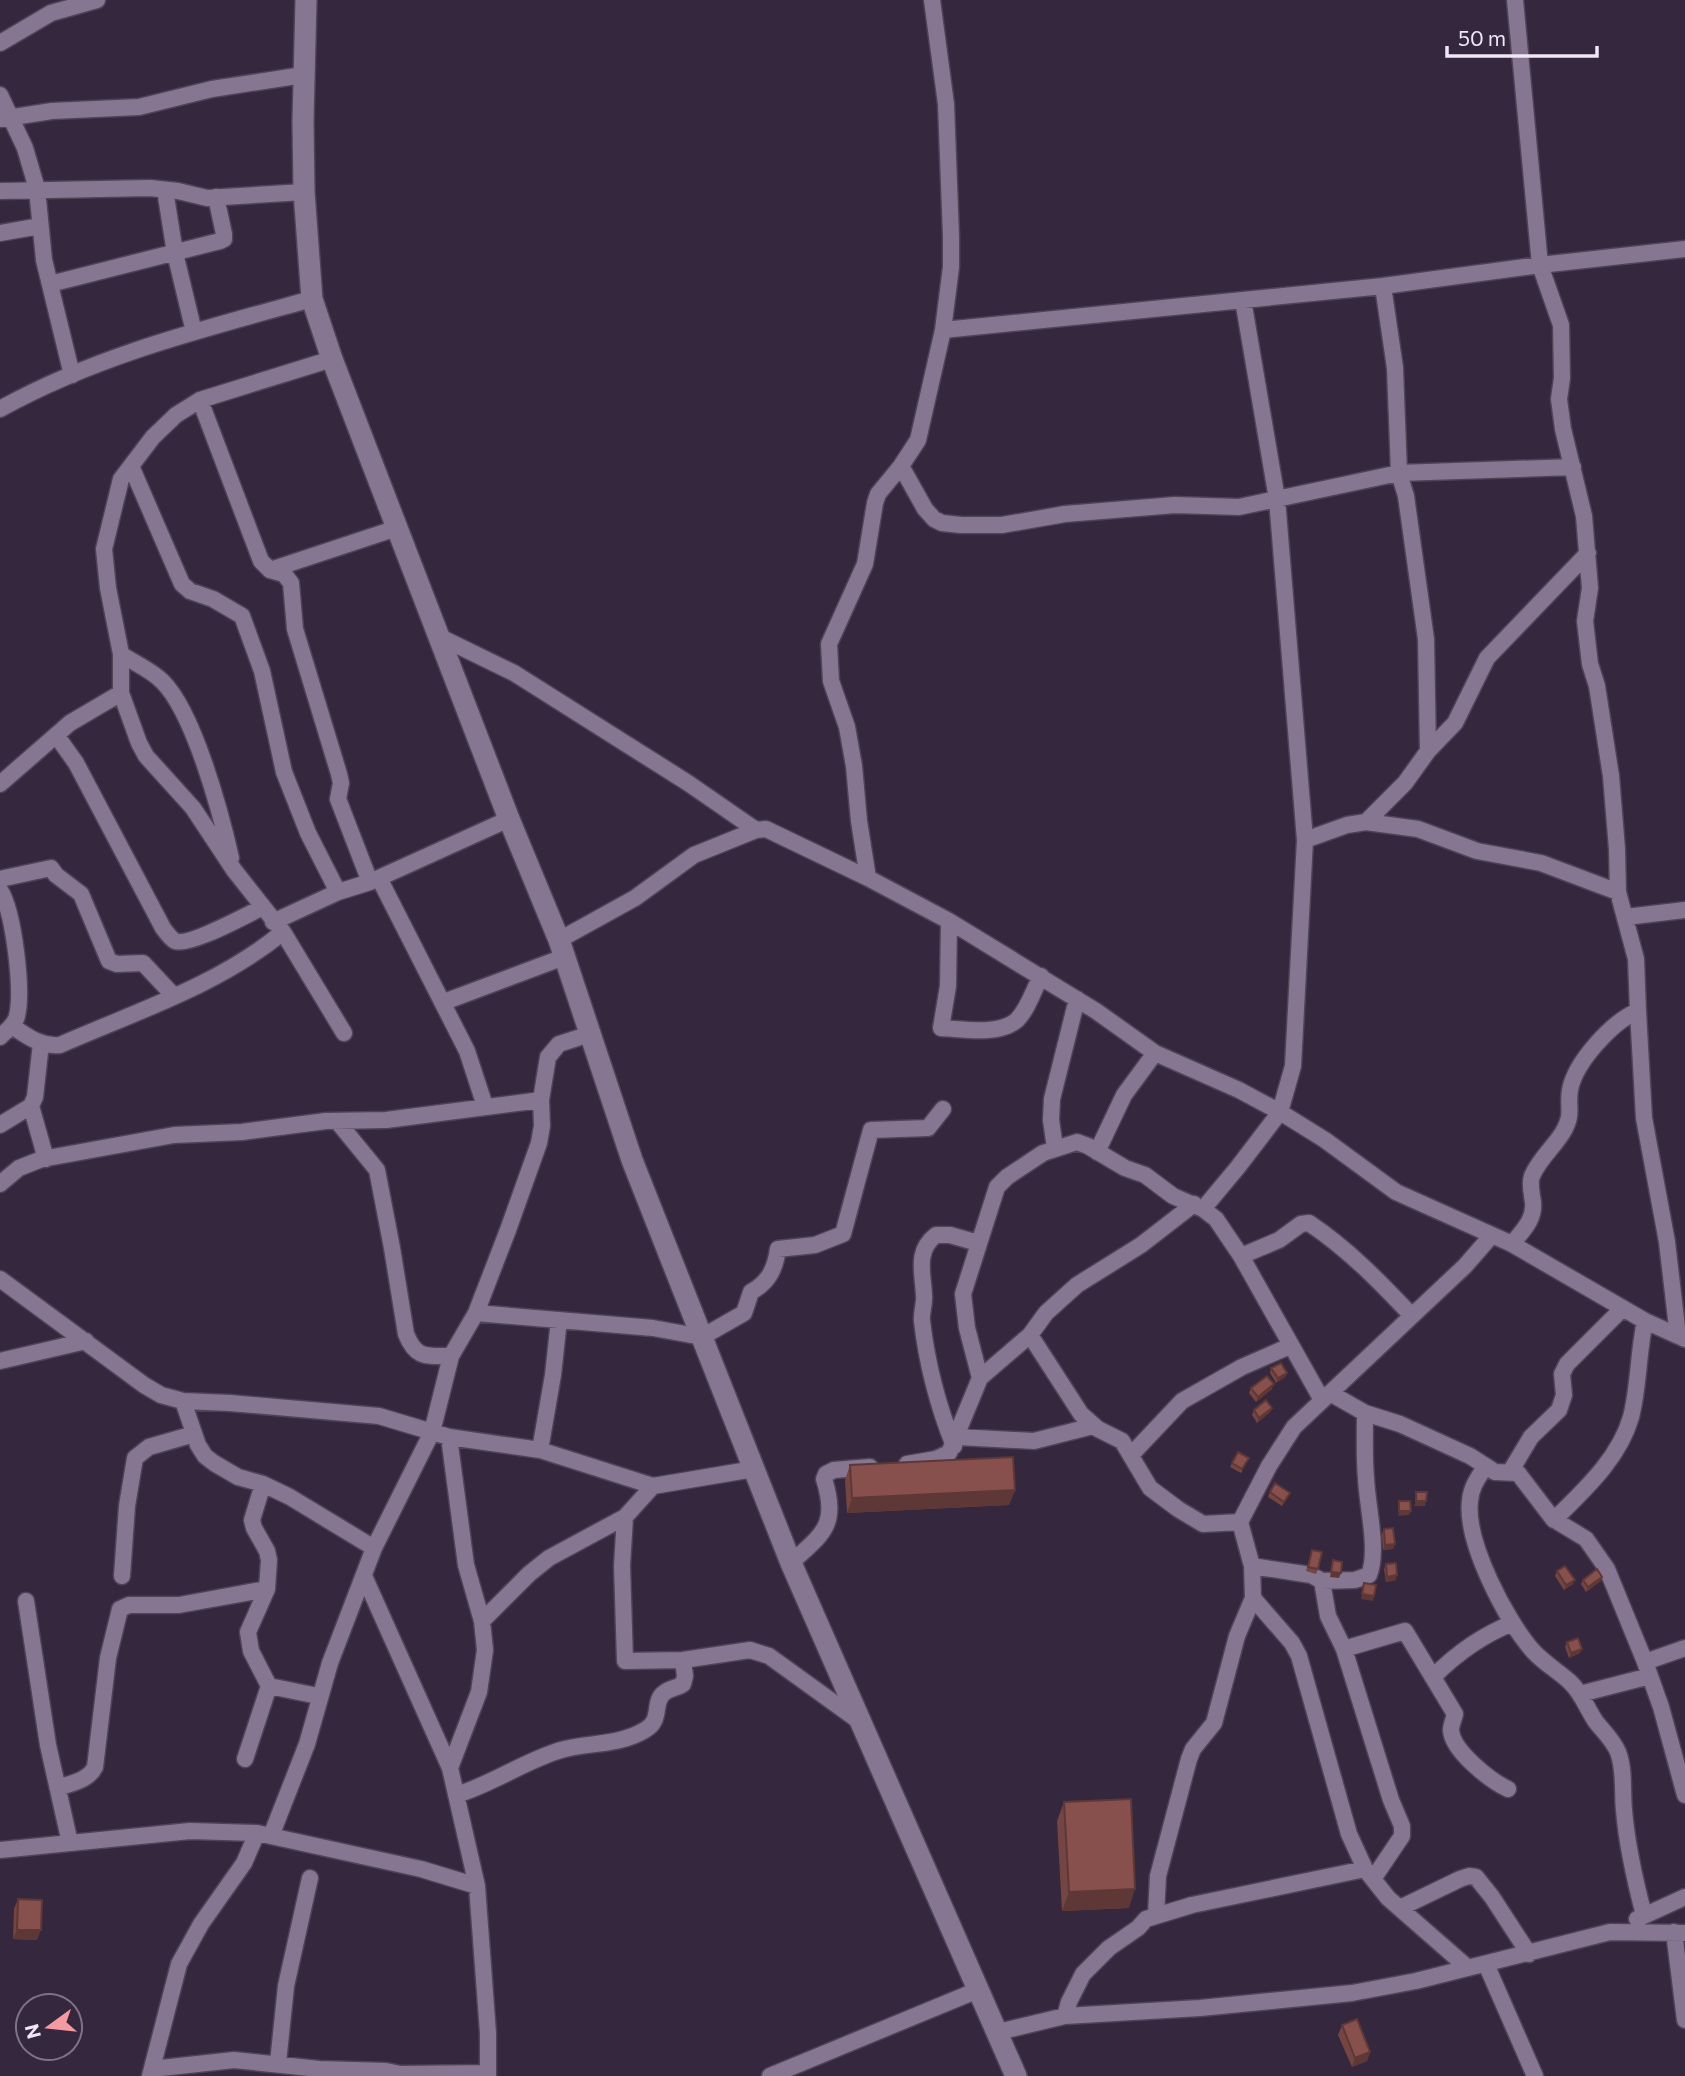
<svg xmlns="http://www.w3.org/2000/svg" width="1685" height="2076" viewBox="0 0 1685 2076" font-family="Commissioner,sans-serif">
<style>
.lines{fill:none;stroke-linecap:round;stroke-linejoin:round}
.street-casing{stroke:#4f4356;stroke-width:19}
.secondary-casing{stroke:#4f4356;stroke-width:24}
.street{stroke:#867692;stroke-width:16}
.secondary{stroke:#867692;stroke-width:21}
.wall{fill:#744542}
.shaded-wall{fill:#5e3836}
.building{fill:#87504d;stroke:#5e3836;stroke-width:2}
</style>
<rect width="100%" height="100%" fill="#34273e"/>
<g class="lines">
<g class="street-casing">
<path id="street" d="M0,43l51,-30 46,-13
M0,95l25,53 12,41 7,71 28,115
M0,119l52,-8 87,-4 73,-18 91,-14
M165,190l10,63 19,79
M0,191l150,-3 28,3 29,7 97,-6
M0,233l40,-7
M50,284l170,-43 4,-2v-5l-8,-37
M1383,286l12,82 4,105 7,23 20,143 2,112
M943,330l440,-44 157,-21 145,-16
M200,400l61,161 9,9 14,4 7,9 4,46 44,145 2,9 -3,16 32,83
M0,409c97,-54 207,-81 312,-110
M131,466l51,118 8,7 23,8 29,17 20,55 22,101 24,61 30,59
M901,466l24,43 9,10 8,4 19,2h41l63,-11 110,-9 64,2 160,-34 174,-6
M270,570l127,-42
M438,636l76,37 174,110 68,47 10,-1 102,49 81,43 147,90 59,42 84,37 41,22 45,28 71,52 116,52 133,77 40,18
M121,654c13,9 30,16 41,27 32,31 59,133 69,177
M121,693l18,50 7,13 47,52 41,62 49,62 61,101
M56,735l20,28 87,165c3,4 7,10 12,13 14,6 73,-27 88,-34
M0,784l70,-61 51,-30v-39l-13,-66 -4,-39 17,-70 32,-42 23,-22 24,-15 132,-41
M1366,822l39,-39 23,-32 27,-28 32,-65 101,-105
M1305,840l42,-15 19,-3 52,7 59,22 64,12 77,29
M379,878l88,173 18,55
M868,878l-9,-57 -5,-55 -7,-39 -16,-46 -2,-37 36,-80 10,-61 3,-9 23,-28 17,-26 25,-110 8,-63v-31l-5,-132 -14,-104
M0,879l51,-11 5,7 25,19 28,67 8,3 26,-1 31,33
M0,890c14,22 23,100 17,126 -2,9 -11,15 -17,21
M1626,917l59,-7
M949,921l-1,65 -7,42c22,1 58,8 76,-8 11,-11 17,-31 24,-44
M273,922l65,-30 32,-10 139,-63
M559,940l76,-42 59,-43 62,-25
M444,1002l120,-45
M1638,1011l6,107 23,124 11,94
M12,1026c15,10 29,21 48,19 75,-33 159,-60 223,-113
M31,1106l15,53
M337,1121l40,49 15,78 14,86c10,25 20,22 45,22
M0,1125l31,-19 4,-9 6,-54
M1055,1148l-4,-28 1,-21 25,-100
M1097,1152l27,-57 31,-42
M0,1184l19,-16 23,-9 132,-24 68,-3 84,-11 60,-1 155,-20
M1203,1209l35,-42 42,-55 13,-46 12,-226 -28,-341 -34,-199
M1512,1244c10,-13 23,-24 21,-42 -1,-8 -4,-18 -1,-26 7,-17 22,-29 31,-44 11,-19 4,-24 7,-42 5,-28 43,-69 68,-79l-2,-52 -18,-67 -1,-43 -6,-73 -14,-90 -7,-22 -5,-43 5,-33 -6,-72 -21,-87 -4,-30 3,-21 -1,-53 -21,-60 -25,-265
M1241,1256l38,-16 22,-16 8,-1c39,26 71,59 103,93
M0,1279l144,106 17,10 22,6 47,2 149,13 70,21 91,13 113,36 101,-17
M476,1313l177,15 49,9 42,-24 7,-21c18,-10 24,-23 27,-43l37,-4 28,-11 28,-104 57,-2 15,-19
M1030,1335l51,79 17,15 24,12 28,47 28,21 25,15 37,-2
M0,1361l86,-20
M980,1378l-13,-50 -4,-34 34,-107 10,-10 36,-24 34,-11 11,4 37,22 20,7 28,21 30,13 13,10 25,37 81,144
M1330,1393l35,20 35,11 70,32 25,16 23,1 35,46 33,20 21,30 38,93 16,45 24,88
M183,1401l15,44 7,11 9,7 24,14 25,7 27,13 84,51
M449,1437l17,128 16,56 3,29 -6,42 -29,76
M958,1437l76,4 59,-15
M954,1446c-16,-40 -27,-82 -32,-125 -1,-9 3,-17 2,-26 -1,-22 -9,-44 12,-60h14l28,8
M540,1450l13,-75 6,-55
M1131,1455l51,-54 60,-34 48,-21
M907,1464l29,-5 13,-6 31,-75 50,-43 16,-22 31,-28 64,-40 53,-41
M1485,1467c-7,11 -14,20 -15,34 -5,41 36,119 63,150 11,12 25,20 37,31 12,11 17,27 26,40 8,10 17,18 22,30 7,18 4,39 6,58 3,36 11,71 20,105
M1510,1472l21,-35 28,-27 5,-15 -2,-21 5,-10 56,-56
M625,1517l-3,49 3,95 58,-1 67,-10 19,6 90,65
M1554,1520c30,-30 65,-61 77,-103 8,-31 7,-64 14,-96
M791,1563c31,-29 48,-37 33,-84l2,-5 8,-4 36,-3
M1252,1566l59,9 11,6 6,35 16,33 47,151 11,26v10l-29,43
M122,1576l5,-70 8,-48 14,-11 45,-13
M364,1576l86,192 27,118 11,147v43
M1322,1581l33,-1 14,-5c10,-25 -2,-69 -3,-97 -2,-21 -1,-43 -1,-65
M1253,1598l39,45 7,13 50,178 16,35 23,29 80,70
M26,1601l22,144 22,98
M482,1621l47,-47 20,-16 76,-41 28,-31
M1344,1649l61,-18 50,83c-1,5 -4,11 -4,16 1,21 40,51 57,59
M1645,1662l40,-14
M1433,1677c23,-23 49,-42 80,-54
M269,1686l49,10
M1580,1694l70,-18
M245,1759l24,-73 -18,-35 -3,-19 19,-43 2,-29 -2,-9 -13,-23 -2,-8 11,-36
M58,1788c13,-5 30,-7 37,-21l13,-109 12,-49 9,-4h50l88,-16
M456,1795c37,-11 68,-34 105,-45 29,-8 57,-4 84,-20 18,-10 7,-28 19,-37 5,-5 14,-5 19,-9l2,-8 -2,-16
M271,1836l36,-92 23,-81 44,-115 58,-116 19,-76 25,-43 32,-83 31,-87 3,-17 -1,-26 7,-43 11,-13 31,-10
M0,1850l190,-19 67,2 164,36 56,17
M1400,1908l60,-29 9,-3 7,1 16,20 37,57
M1156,1915l2,-39 31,-117 4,-10 21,-26 23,-87 16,-38 -1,-32 -12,-44 29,-56 25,-39 171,-161 27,-31
M1637,1919l48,-22
M1674,1932l11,88
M1486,1964l49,112
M1065,2016l4,-14 14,-28 26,-26 29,-20 8,-9 46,-14 173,-36
M998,2032l67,-16 135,-8 152,-15 64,-12 194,-49 75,1
M278,2063l8,-77 24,-108
M152,2069l82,-9 85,9 67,2 14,3 88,-1
M150,2076l29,-112 22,-40 43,-61 13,-30
M770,2076l208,-86"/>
</g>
<g class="secondary-casing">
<path id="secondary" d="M306,0l-3,121 1,71 8,107 20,60 177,460 50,121 73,220 159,403 225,513"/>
</g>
<use href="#street" class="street"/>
<use href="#secondary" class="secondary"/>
</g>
<path class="wall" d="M1271,1368l16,5 -2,4 -9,6 -6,-10z
M1251,1388l21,1 -16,13 -7,-9z
M1272,1408l-2,4 -13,11 -5,-8 2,-5z
M1249,1458l-8,15 -11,-6 2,-4z
M850,1465l165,25 -6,15 -162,8 -2,-33z
M1270,1492l20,1 -8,13 -14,-9z
M1384,1529l11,15 -2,5 -10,1 -1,-16z
M1312,1550l6,19 -2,5 -10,-3z
M1386,1564l10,16 -10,2 -2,-13z
M1557,1571l16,13 -9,6 -9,-14z
M1602,1577l-1,4 -15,11 -5,-8 2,-4z
M1567,1642l13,11 -11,5 -4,-11z
M1064,1802l65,106 -67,3 -5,-90z
M18,1899l19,41 -24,-1 1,-30z
M1342,2025l28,27 -3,9 -15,6 -14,-32z"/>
<path class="shaded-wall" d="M1287,1373l-2,4 -9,6 2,-5z
M1274,1384l-2,5 -16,13 2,-5z
M1272,1408l-2,4 -13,11 2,-5z
M1015,1490l-6,15 -162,8 5,-15z
M1416,1501h10l-1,5h-11z
M1399,1511h12l-2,4 -11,1z
M1395,1544l-2,5 -10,1 2,-5z
M1331,1572l10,1 -2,5 -9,-1z
M1397,1575l-1,5 -10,2 1,-5z
M1602,1577l-1,4 -15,11 2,-5z
M1575,1580l-2,4 -9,6 2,-5z
M1362,1594l12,2 -1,5 -12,-2z
M1582,1649l-2,4 -11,5 2,-5z
M1135,1889l-6,19 -67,3 7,-19z
M17,1930h24l-4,10 -24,-1z
M1370,2052l-3,9 -15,6 3,-9z"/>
<path class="building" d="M1281,1363l6,10 -9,5 -7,-10z
M1267,1376l7,8 -16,13 -7,-9z
M1266,1400l6,8 -13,10 -5,-8z
M1238,1452l11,6 -7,11 -10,-6z
M1013,1457l2,33 -163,8 -2,-33z
M1275,1483l15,10 -6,9 -14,-10z
M1416,1492h11l-1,9h-10z
M1399,1501h11l1,10h-12z
M1393,1528l2,16 -10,1 -1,-16z
M1312,1550l10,2 -4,17 -10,-2z
M1333,1560l9,2 -1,11 -10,-1z
M1396,1563l1,12 -10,2 -1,-13z
M1565,1566l10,14 -9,5 -9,-14z
M1597,1569l5,8 -14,10 -5,-7z
M1364,1583l12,2 -2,11 -12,-2z
M1578,1638l4,11 -11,4 -4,-11z
M1131,1799l4,90 -66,3 -5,-90z
M18,1899l24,1 -1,30h-24z
M1357,2019l13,33 -15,6 -13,-33z"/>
<g transform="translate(49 2027) rotate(255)"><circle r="33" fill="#34273e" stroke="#7f7388" stroke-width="2"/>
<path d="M0-5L12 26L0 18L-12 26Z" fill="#f49aa2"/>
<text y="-10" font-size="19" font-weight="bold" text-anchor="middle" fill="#efe6f6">N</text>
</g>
<path d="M1447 46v10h150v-10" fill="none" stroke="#efe6f6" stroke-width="3.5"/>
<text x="1458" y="46" font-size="21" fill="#efe6f6" stroke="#34273e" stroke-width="5" paint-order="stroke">50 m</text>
</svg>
